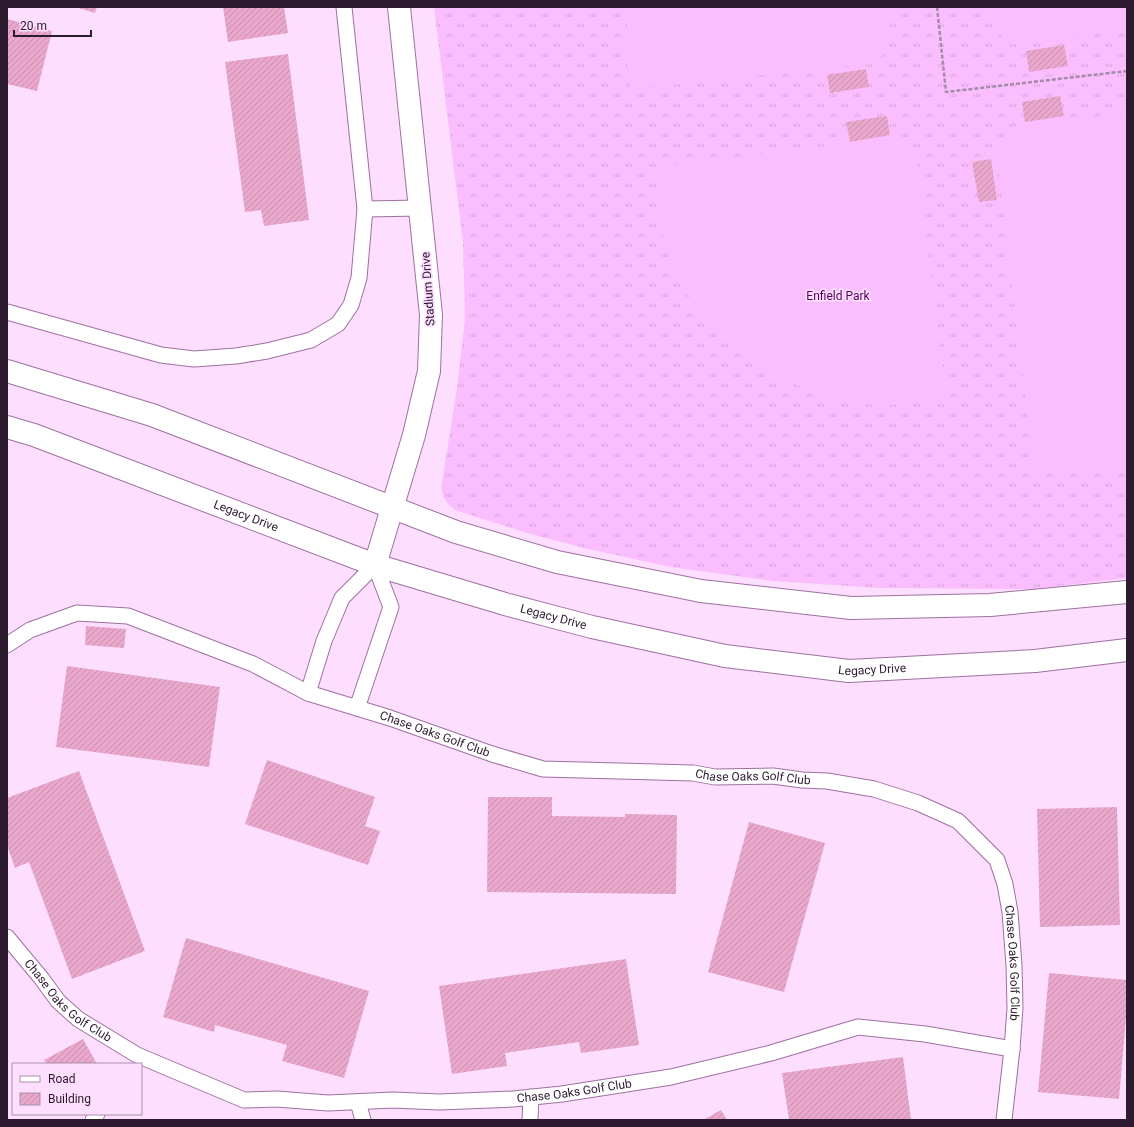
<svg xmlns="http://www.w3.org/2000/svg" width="1134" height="1127" viewBox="0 0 1134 1127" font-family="Roboto,sans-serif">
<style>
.grass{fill:url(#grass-tufts)}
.garden{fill:#fabefe}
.building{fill:url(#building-hatch)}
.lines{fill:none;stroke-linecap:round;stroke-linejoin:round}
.lane-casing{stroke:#9e70a1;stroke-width:17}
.secondary-casing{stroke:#9e70a1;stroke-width:24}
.path{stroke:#a48ba6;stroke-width:2.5;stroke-dasharray:4 2;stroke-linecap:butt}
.lane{stroke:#fff;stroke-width:15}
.secondary{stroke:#fff;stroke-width:22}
.labels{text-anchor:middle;stroke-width:3.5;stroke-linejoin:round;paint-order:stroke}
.street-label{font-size:12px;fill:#2c1a2e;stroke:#fddeff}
.park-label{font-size:12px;fill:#55015c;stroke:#fddeff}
</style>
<defs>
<pattern id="grass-tufts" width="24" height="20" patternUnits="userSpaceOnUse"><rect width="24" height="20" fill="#fabefe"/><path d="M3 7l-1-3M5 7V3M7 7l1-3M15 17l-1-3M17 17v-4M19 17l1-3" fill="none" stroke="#d6a3da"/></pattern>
<pattern id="building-hatch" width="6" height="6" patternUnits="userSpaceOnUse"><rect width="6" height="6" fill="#e9a7cc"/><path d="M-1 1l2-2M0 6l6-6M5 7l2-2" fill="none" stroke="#c88fb0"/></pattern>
</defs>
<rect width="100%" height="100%" fill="#fddeff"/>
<path class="grass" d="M434,7h693v571l-93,11 -155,-1 -106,-7 -102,-14 -87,-19 -57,-15 -72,-23 -7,-6 -4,-6 -3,-10 16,-100 8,-69 -2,-77z"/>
<path class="garden" d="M630,7h258l3,33 -14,23 -247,26 -5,-47z
M991,7h136v23l-115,14 -18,-14z
M1127,113v353c-31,6 -62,6 -93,5l-38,-323 14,-21z
M901,137l15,18 31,245c-27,2 -55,7 -82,4 -75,-9 -156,-61 -188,-130 -3,-6 -5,-14 -7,-20 -3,-8 -7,-15 -8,-23 -5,-20 -5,-43 -8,-64z"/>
<path class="building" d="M75,7h22l-2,6z
M223,7h61l4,26 -60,9z
M7,19l45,12 -15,60 -30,-7z
M1064,45l4,21 -39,6 -3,-21z
M288,54l21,166 -45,6 -3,-16 -16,2 -20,-150z
M866,69l3,18 -39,6 -3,-18z
M1060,96l4,20 -39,6 -3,-20z
M887,116l3,19 -40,7 -4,-20z
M991,159l6,41 -18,2 -7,-40z
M86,626l40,3 -2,19 -39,-3z
M67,666l153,21 -11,80 -153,-20z
M267,760l108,37 -10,29 15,5 -12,34 -123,-41z
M79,771l66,180 -73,28 -43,-117 -14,6 -8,-23v-47z
M488,797h64v19l73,1v-3l52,1 -1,79 -189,-2z
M1117,807l3,118 -80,2 -3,-118z
M749,822l76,21 -41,149 -76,-20z
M186,938l183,53 -25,87 -62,-17 5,-16 -72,-20 -1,7 -51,-15z
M626,959l13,86 -58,8 -2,-11 -74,11 2,13 -55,8 -13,-88z
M1049,973l78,7v26l-8,93 -81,-7z
M83,1039l14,25h-50l-3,-4z
M903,1057l8,63h-122l-7,-47z
M721,1110l6,10h-24z"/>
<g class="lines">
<g class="lane-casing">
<g id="lane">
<path d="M365,209l56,-1"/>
<path d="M7,312l154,43 33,4 42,-3 31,-5 44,-11 27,-16 13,-19 8,-27 6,-69 -21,-202"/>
<path id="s1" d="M7,645l23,-15 47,-17 51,3 125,48 55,29 82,25 102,36 51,15 150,4 22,4 58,-1 29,4 25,1 47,8 44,14 40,18 39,39 8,24 5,28 4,53 1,43 -3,41 -8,71"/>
<path d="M308,693l16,-52 18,-43 33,-33 16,42 -34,101"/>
<path id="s2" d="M7,937l35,42 16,22 20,18 59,36 107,45 33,-1 51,4 65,-3 46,2 74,-3 49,-5 109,-17 100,-24 87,-26 67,7 87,15"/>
<path d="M358,1102l5,18"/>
<path d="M93,1120l4,-6"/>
<path d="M530,1120l1,-23"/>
</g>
</g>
<g class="secondary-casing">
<g id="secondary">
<path d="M7,371l145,44 304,117 101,30 144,29 150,17 139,-3 137,-13"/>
<path id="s3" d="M7,427l27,8 341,130 130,39 87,23 133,29 124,15 186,-10 92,-11"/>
<path d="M375,565l39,-130 15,-64 2,-56 -32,-308"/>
</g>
</g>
<path class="path" d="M937,7l9,85 181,-21"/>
<use href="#lane" class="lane"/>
<use href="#secondary" class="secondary"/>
</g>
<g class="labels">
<g class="street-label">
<text transform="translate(428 289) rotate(-94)" y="4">Stadium Drive</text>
<text dy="4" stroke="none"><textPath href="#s3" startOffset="255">Legacy Drive</textPath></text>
<text dy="4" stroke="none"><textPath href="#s3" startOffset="579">Legacy Drive</textPath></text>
<text dy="4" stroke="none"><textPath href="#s3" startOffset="903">Legacy Drive</textPath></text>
<text dy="4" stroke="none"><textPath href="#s1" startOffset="458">Chase Oaks Golf Club</textPath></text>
<text dy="4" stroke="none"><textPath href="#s1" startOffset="782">Chase Oaks Golf Club</textPath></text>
<text dy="4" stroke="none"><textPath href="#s1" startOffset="1154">Chase Oaks Golf Club</textPath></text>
<text dy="4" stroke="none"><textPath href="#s2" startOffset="89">Chase Oaks Golf Club</textPath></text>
<text dy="4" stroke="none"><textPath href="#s2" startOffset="625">Chase Oaks Golf Club</textPath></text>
</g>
<g class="park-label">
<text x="838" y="300">Enfield Park</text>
</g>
</g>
<rect width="1134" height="1127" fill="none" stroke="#2c1a2e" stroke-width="16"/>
<rect x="12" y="1063" width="130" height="52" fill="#fddeff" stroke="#a990ab"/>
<rect x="20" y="1076" width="20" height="6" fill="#ffffff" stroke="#a990ab"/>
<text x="48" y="1083" font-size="12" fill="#2c1a2e">Road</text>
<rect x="20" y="1093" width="20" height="12" fill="url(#building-hatch)" stroke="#a990ab"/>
<text x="48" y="1103" font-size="12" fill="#2c1a2e">Building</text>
<path d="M14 30v6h77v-6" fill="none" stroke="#2c1a2e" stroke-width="2"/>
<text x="20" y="30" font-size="12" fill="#2c1a2e" stroke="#fddeff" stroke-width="3" paint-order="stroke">20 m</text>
</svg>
